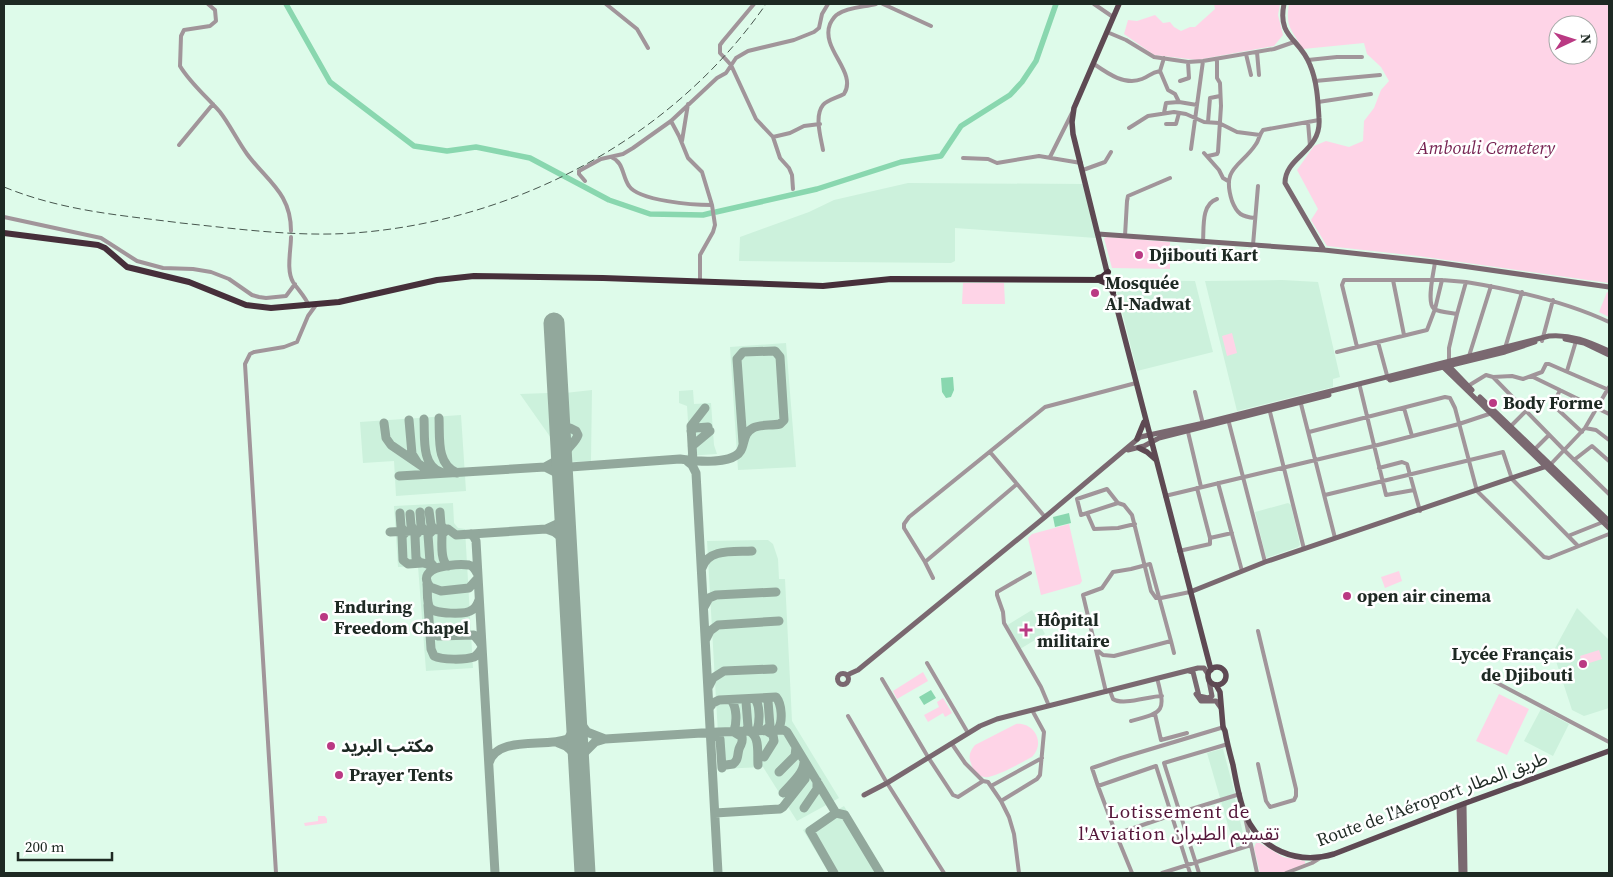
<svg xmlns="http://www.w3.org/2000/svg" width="1613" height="877" viewBox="0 0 1613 877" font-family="'Source Serif 4','Noto Sans Arabic',serif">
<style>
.built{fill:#ccf1dc}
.green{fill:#fed4e7;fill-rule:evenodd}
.water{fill:#89d7af}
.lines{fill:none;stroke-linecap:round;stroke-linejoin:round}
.river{stroke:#89d7af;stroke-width:5.5}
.taxiway{stroke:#92a89c;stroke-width:9}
.runway{stroke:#92a89c;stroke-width:21}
.street{stroke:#a1959a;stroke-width:4}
.secondary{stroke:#7a6870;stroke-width:5}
.primary{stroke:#5e4953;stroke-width:5.5}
.highway{stroke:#462f3a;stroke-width:6}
.rail{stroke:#47564e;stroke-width:1;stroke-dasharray:8 4;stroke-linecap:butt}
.poi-dot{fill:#ba3983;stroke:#fff;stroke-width:2}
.labels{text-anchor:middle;stroke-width:5;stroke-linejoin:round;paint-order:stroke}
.park-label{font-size:18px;font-style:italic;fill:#772453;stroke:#fff}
.poi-label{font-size:18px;font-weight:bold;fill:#1e2923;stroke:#fff;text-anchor:start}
.street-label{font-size:18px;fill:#1e2923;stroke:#fff}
.neighbourhood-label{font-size:19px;letter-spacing:1px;fill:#541639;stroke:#fff}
</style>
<rect width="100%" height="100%" fill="#defbea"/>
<path class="built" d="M908,183l175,1 13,54 -141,-10v33l-4,2 -212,-2 1,-24 69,-25 25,-12z
M1114,280l81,1 18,71 -76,19z
M1282,280l36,2 22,95 -7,2v8l-96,24 -32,-130z
M786,343l10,124 -58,3 -8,-123z
M592,390l-1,71 -22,1 -4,-69z
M693,390l1,14 17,-1 3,42 3,9 -31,2 4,-5 -3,-45 -8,-3v-12z
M548,393l3,45 -31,-44z
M461,415l5,76 -70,5 -2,-35 -31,2 -3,-41z
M453,503l1,20 4,5 7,1 8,139 -47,3 -8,-105 -20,1 -4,-61z
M1288,503l3,2 9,40 -2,2 -32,11 -11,-46z
M768,540l5,4 5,15 1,20h6l7,142 47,77 -42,23 -34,-54 -43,2 -13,-228z
M1577,608l32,32v68l-25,8 -12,-6 -19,-58z
M1032,610l13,24 -25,15 -14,-23z
M1541,709l28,15 -16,32 -29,-15z
M1225,748l-2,1 12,45 -1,1 12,51 -5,2 -7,-2 -27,-93z
M844,806l40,67h-55l-26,-43z"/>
<path class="green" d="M1214,4h66l-2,11 5,20 -9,11 -77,14 -43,-5 -30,-21 4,-14 9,1 18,-6 8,8 7,-1 4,5 7,4 9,-4h5l20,-18z
M1289,4h320v279l-191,-27 -91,-10 -16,-26 7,-11 -21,-39 17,-24 12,-5 23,6 14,-6 1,-20 10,-13 7,-18 8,-9 -8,-14 -14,-13 -3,-11 -61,6c-11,-19 -18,-22 -14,-45zM1558,25h30v30h-30z
M1107,237l63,5v27l-58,-1 -8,-30z
M963,283h41l1,21h-43z
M1607,292l2,1v24l-10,-5z
M1232,333l5,20 -10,3 -5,-20z
M1069,524l13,57 -2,3 -39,11 -13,-57 4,-4z
M1399,571l3,10 -17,7 -4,-11z
M1599,650l3,9 -19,6 -3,-9z
M923,672l5,9 -31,18 -4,-8z
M1499,694l30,15 -22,46 -31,-14z
M943,698l9,15 -7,4 -2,-4 -15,9 -4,-7 15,-8 -2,-5z
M1016,724c18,-2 30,19 16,33 -10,5 -39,22 -48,20 -7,-1 -12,-8 -13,-14 -3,-7 -1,-12 4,-18z
M318,816h7l2,3v4l-22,3 -1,-3 14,-2z
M1256,843h4l23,14 22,4v4l-23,8h-22l-6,-25z"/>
<path class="water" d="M953,377l1,13 -3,7 -5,1 -4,-6 -1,-14z
M1069,513l2,10 -16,4 -2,-10z
M931,690l5,8 -12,7 -5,-8z"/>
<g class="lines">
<path class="river" d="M286,4l44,78 84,64 33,5 29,-4 54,11 79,42 41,14 53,1 8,-2
M716,212l101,-23 84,-27 40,-6 20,-30 49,-31 12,-13 14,-21 20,-57"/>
<path class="taxiway" d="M439,418c1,20 -3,46 18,55
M424,419c1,17 -3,47 17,53
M409,420l3,34 5,8
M384,423l2,15 5,7 41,28
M691,431l4,-3 13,-1
M560,432l10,-4 6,3 2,4c-3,9 -13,13 -16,25
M692,446l18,-15
M687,461l5,4 4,8 22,400
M693,462l-2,-36 14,-18
M545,467l10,5 8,7
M563,473l7,-6 110,-8c14,2 56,7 62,-11 3,-8 2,-15 11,-20 7,-4 18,-2 27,-4l4,-4 -4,-63 -5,-6 -32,1 -6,7 6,84
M399,476l146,-9 11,-6 6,-7
M429,511l2,14 3,4 -6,6 2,27 5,6
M420,512l1,14 3,4
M440,512l1,13 3,4
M400,513l1,14 3,4
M410,514l1,11 3,6
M448,529l-6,5c0,9 -2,27 6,32
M546,529c11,3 16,8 21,17
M420,530l-5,6 1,22 3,4 8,2 6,3
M407,531l-5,5 1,24 5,4 14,-1
M390,532l58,-3 8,6 90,-6 13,-6 6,-10
M471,534l3,3 2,4 19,332
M702,568c6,-20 32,-16 50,-17
M477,573c-2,-4 -4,-7 -8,-8 -12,-2 -55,1 -39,22l11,4 28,-3 9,-10
M427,584c1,7 -1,18 3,24 5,6 36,7 42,2 4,-2 6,-7 7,-10
M428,605l3,44 3,7c8,4 31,4 40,1 4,-2 6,-6 8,-9
M704,607l5,-9 7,-3 60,-3
M429,628l6,7 3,1 36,-1 5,6 3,5
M706,639l4,-8 8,-6 61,-4
M709,686l4,-8 11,-7 49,-2
M765,698l3,3 2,25 -4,3
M744,699l2,3 2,25 -2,3c15,4 11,22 12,35
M755,699c5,6 5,23 2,31
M731,700c6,7 6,22 3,31
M710,707l3,-4 6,-3 57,-3c6,7 7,25 2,32
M576,717l11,15 18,7 -10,3 -17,17
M711,732l9,7 2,29
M605,739l113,-7 66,-2 3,2 49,81
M558,743c11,3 17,10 21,21
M764,757l10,-16 -1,-6 -8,-5
M489,763c8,-28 56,-15 79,-24l9,-15
M722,764l4,1 7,-1c6,-5 4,-8 6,-15 2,-6 4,-5 3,-12l-10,-6
M779,772l16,-16 1,-9
M783,793c8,-9 21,-20 21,-31
M804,808l13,-19v-8
M715,813l65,-4 3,-2 22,-28 2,-14
M834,873l-24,-42 26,-18 9,2 35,58"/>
<path class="runway" d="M554,323l31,550"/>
<path class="street" d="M208,4l7,6 1,11 -6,5 -26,4 -3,6 -1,30c10,17 27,31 40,46 10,13 17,28 27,42 20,27 44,39 44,77
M606,4l31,25 11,19
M754,4l-31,37 -3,4v8l11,12 25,54 17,18 7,21 9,10 3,7 1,14
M883,4l48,22
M1094,4l19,13
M1107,32l19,8 28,17 34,5 15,-1 71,-12 20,-7
M1257,52l2,23
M1246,54l5,21
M1164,58l-4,13 8,19 7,4 4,8 18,3
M1308,60l29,-3h25
M1094,64c13,9 31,22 48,15 8,-3 8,-6 18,-8
M1180,81l9,-3 -1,-16
M1315,81l65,-6
M1318,102l53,-8
M1164,113l2,-10 13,-1
M671,121l8,15 9,22 14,14 10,33 3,20 -2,7 -13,23v25
M1208,122l2,-24 10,-2
M1308,122l2,24
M1166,124h10l3,-11
M1129,128l19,-12 26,-4 12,2 18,8 15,1 18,9 23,3
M773,137l17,-4 14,-7 16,-2
M682,141l6,-37
M179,145l34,-41
M1191,149l12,-88
M823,150c-2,-12 -9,-34 0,-45 5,-6 14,-7 21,-11 14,-22 -24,-45 -14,-70 2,-4 4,-8 8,-10 10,-7 26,-7 38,-10
M1204,153l15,17 4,8 5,3
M1208,156l9,-2 1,-2 3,-46 -1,-23 -3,-5v-19
M611,157c13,5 11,19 18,29 10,15 65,19 83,19
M1050,157l22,-44
M963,158l25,1 9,4 42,-7 42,7
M1083,170l22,-8 6,-10
M585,181l-6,-7v-3l22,-12 22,-5 10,-6 38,-27 46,-43 9,-5 10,-15 12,-7 46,-11 20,-8 5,-4 3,-14 6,-10
M4,217l97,21 36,23 26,7 30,1 18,3 18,7 23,16 7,2 7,1 20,-2 9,-12
M1255,218c-13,-1 -18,-4 -23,-17 -11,-34 9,-34 24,-57 3,-4 3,-9 7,-14l56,-10
M1125,236l2,-35 1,-5 42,-18
M291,237c0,13 -5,33 2,45 5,8 12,14 16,24
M1203,242c1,-14 -2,-38 14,-43
M1253,245l5,-59
M1435,262c-1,9 -9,41 -1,47 5,3 17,4 23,5l-8,34v16
M1393,280l11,55
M1466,282c49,8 98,19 143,40
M1542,341l11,-41
M1378,342l10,37
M1357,347l-15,-62 2,-5h98l24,2 -9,32
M1505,348l17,-56
M1337,352l90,-22 8,-21 7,-29
M1469,356l22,-70
M1567,371l9,-30
M1531,376l78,38
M1493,377l19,-1 11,3 19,-7 4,-8h3l60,26
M1468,386l18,-11 7,2 72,74 44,43
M1360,387l26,108 28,-5
M1560,390l-7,15 29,27
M1195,392l8,32
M1300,400l35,138
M1269,408l35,141
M1404,408l8,28
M1228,419l37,143
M1510,427l16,-16
M1585,428l11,2 13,10
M1188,432l13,55
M1309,432l136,-35 5,1 5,10 22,83 67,66 5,1 60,-24
M1534,450l15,-15
M990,452l55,65
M1574,460l18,-14 17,15
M1550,465l35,-37 24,-41
M1379,468l23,-6 5,2 13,47
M1218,483l24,88
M1197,488l13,50 22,-5
M1325,495l178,-43 9,27 66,67
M1165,496l209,-50 85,-22 33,-11
M1118,503l-11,-14 -30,10 4,16 37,-12 6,2 8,10 19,76 5,7h5l29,-6
M1087,513l7,16 24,-1 17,-4
M1568,536l35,-14
M1179,551l31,-7v-6
M925,562l-21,-34v-4l5,-7 136,-110 91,-24
M1030,573l-33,19v3l6,17 1,11 37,64 8,19
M933,578l-8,-16 92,-78
M1258,631l38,158v7l-2,4 -24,7 -4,-6 -8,-37
M1171,641l3,12
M1096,649l7,6 11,1 57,-15 -21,-77 -19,5 -18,3 -11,16 -19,7 23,97
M927,663l41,70
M1484,676l125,66
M882,679l46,78 25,38 5,2 25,-16
M1110,691l3,8c10,7 36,-3 49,-3
M1155,714l6,26 26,-7
M848,716l39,67 57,90
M1131,721c33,-9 35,-9 26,-43
M952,744l13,19 18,18 5,1 13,19 8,16 5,17 5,39
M991,786l51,-28
M1098,786l-6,-18 29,-10 103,-31
M1001,801l36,-22 3,-4 4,-43 -12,-22
M1245,817l12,56
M1116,834l-18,-48 58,-20 34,107
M276,873l-31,-509 5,-10 4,-2 30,-5 13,-5 11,-26 8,-11
M1132,873l-16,-39 56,-19 68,-21
M1162,873l89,-28
M1199,873l-35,-110 64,-19
M1286,873l26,-10 8,-5"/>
<path class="secondary" d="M1284,4c-7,34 16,34 26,61 7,16 8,36 9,53 3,34 -34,38 -34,65l39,67
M1098,234l226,16 110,12 175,25
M1565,339l19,4 25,12
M1448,365l24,25
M1443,367l166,161
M1390,380l115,-28 30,-10
M1480,397l129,124
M1128,450l16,-4 15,-8 170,-43
M1190,592l75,-30 285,-97
M1189,671l4,1 6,24 9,2 4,-2 -3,-15
M837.5 679a5.5 5.5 0 1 1 11 0a5.5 5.5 0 1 1-11 0Z
M847,675l11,-5 187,-153 95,-80 64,-14 345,-87c23,-2 40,6 60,15
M1196,694l5,7h15l5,7
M864,795l23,-12 93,-57 17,-7 201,-51h6l4,6
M1464,804l1,69
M1459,806l2,67"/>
<path class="primary" d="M1108,276l-35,-142 -1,-12 2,-14 45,-104
M1112,289l99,381
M1137,439l7,-17
M1139,448l8,4 8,7
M1208 676a9 9 0 1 1 18 0a9 9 0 1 1-18 0Z
M1216,685l4,7 3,35 2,4c2,12 5,23 8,34 3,16 6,34 12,49 15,36 52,51 89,40l129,-50 146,-53"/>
<path class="highway" d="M4,233l94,12 7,3 22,19 62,15 57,23 25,3 68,-6 98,-22 37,-4 129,2 220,8 68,-7 218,1
M1098,278l4,-1 6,-5
M1099,280l7,3 7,9"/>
<path class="rail" d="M4,187c59,24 115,28 177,36 58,6 115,14 173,10 162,-12 319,-95 412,-229"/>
</g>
<g class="poi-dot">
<circle cx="1139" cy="255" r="5"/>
<circle cx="1095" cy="293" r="5"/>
<circle cx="1493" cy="403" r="5"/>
<circle cx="1347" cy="596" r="5"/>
<circle cx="324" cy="617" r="5"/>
<path d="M1023.5 622.5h5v5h5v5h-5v5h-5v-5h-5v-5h5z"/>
<circle cx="1583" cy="664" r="5"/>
<circle cx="331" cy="746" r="5"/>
<circle cx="339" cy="775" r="5"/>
</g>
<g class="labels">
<g class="park-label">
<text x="1486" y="154">Ambouli Cemetery</text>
</g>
<g class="poi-label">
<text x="1149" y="261">Djibouti Kart</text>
<text x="1105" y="289">Mosquée<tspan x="1105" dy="21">Al-Nadwat</tspan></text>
<text x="1503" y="409">Body Forme</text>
<text x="1357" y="602">open air cinema</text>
<text x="334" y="613">Enduring<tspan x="334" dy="21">Freedom Chapel</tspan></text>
<text x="1037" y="626">Hôpital<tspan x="1037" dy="21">militaire</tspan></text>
<text x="1573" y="660" text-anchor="end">Lycée Français<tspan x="1573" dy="21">de Djibouti</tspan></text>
<text x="341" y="752">مكتب البريد</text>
<text x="349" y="781">Prayer Tents</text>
</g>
<g class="street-label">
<text transform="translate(1432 799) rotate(-20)" y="6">Route de l'Aéroport طريق المطار</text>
</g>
<g class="neighbourhood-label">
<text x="1179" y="818">Lotissement de<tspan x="1179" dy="22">l'Aviation تقسيم الطيران</tspan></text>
</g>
</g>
<rect width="1613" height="877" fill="none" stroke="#1e2923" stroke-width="10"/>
<g transform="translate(1573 40) rotate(86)"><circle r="24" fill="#ffffff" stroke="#a5a9a7"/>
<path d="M0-4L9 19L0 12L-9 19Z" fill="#ba3983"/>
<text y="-8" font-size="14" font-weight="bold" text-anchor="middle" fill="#1e2923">N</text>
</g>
<path d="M18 852v8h94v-8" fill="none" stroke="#1e2923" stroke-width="2.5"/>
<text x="25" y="852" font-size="15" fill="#1e2923" stroke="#ffffff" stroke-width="4" paint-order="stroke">200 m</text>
</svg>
